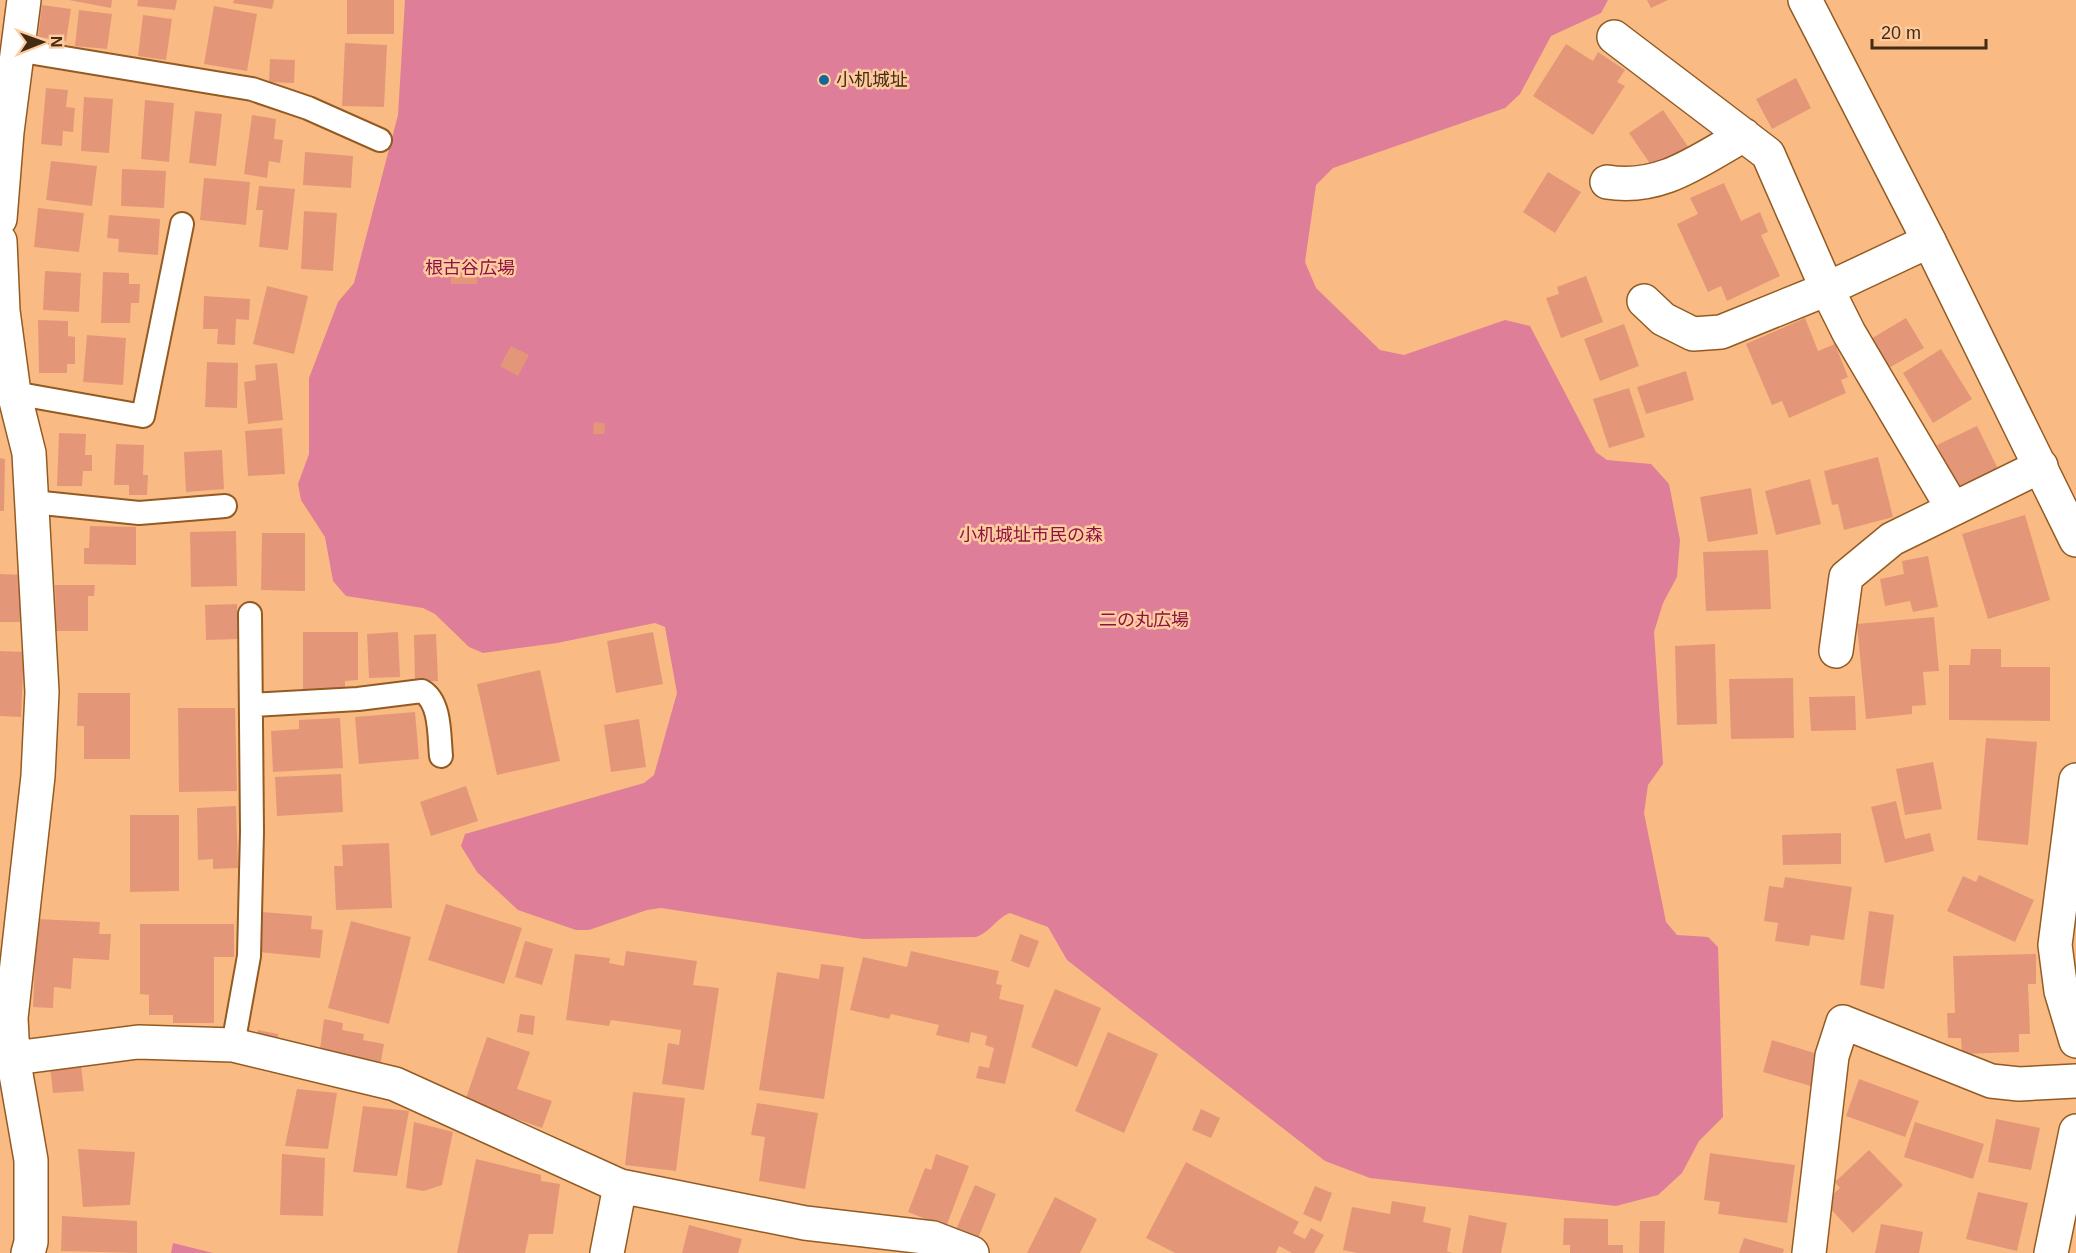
<svg xmlns="http://www.w3.org/2000/svg" width="2076" height="1253" viewBox="0 0 2076 1253" font-family="Arial,'Noto Sans JP',sans-serif">
<style>
.green{fill:#de7e99}
.building{fill:#e39778}
.lines{fill:none;stroke-linecap:round;stroke-linejoin:round}
.lane-casing{stroke:#935b22;stroke-width:26}
.street-casing{stroke:#935b22;stroke-width:36}
.secondary-casing{stroke:#935b22;stroke-width:36}
.lane{stroke:#fff;stroke-width:22}
.street{stroke:#fff;stroke-width:33}
.secondary{stroke:#fff;stroke-width:33}
.poi-dot{fill:#166698;stroke:#fecb9f;stroke-width:2}
.labels{text-anchor:middle;stroke-width:5;stroke-linejoin:round;paint-order:stroke}
.poi-label{font-size:18px;fill:#442b14;stroke:#fecb9f;text-anchor:start}
.park-label{font-size:18px;fill:#8c1346;stroke:#fecb9f}
</style>
<rect width="100%" height="100%" fill="#f9bb83"/>
<path class="green" d="M405,0h1203l-7,13 -50,23 -31,58 -15,14 -172,60 -17,17 -11,77 11,26 64,62 24,5 101,-35 25,6 66,126 11,8 44,4 18,20 11,56 -3,37 -14,26 -9,29 9,132 -15,21 -4,28 22,109 11,13 31,2 10,10 5,170 -24,24 -17,32 -24,22 -42,11 -246,-28 -45,-17 -258,-201 -19,-33 -38,-14c-14,5 -19,19 -34,24l-113,2 -202,-31 -14,2 -58,20h-13l-58,-20 -41,-38 -16,-26 4,-12 179,-51 10,-8 23,-82 -12,-66 -10,-4 -98,20 -74,10 -14,-6 -34,-33 -12,-6 -77,-12 -13,-15 -8,-44 -24,-37 -3,-16 11,-30v-76l29,-76 16,-19 44,-168z
M173,1243l40,10h-42z"/>
<path class="building" d="M69,0h43l-1,8z
M138,0h39l-2,10 -38,-4z
M234,0h40l-2,9 -39,-6z
M347,0h47v34h-47z
M1647,0h21l-17,8z
M42,5l29,4 -5,32 -28,-4z
M214,6l43,8 -10,57 -43,-7z
M79,10l33,4 -5,35 -32,-3z
M143,15l29,4 -6,41 -28,-4z
M345,43l42,2 -3,62 -42,-1z
M1566,44l27,17 5,-9 27,18 -8,12 8,4 -32,49 -60,-39z
M270,59l25,1 -1,23 -25,-1z
M1796,78l15,30 -39,21 -16,-30z
M46,88l22,2 -2,17 9,1 -2,24 -10,-1 -1,15 -21,-2z
M84,97l29,2 -4,54 -28,-2z
M145,100l29,3 -5,59 -28,-3z
M1663,110l26,38 -34,23 -26,-38z
M195,111l27,3 -6,52 -27,-3z
M252,115l24,4 -2,20 9,1 -3,23 -11,-2 -2,17 -23,-4z
M305,152l48,4 -2,32 -48,-3z
M51,161l46,5 -5,40 -46,-6z
M122,169l44,2 -2,37 -43,-2z
M1548,172l33,20 -26,41 -32,-21z
M204,178l46,4 -4,43 -46,-5z
M1724,183l17,38 19,-9 8,20 -7,3 19,41 -53,25 -6,-15 -13,6 -31,-68 21,-10 -8,-16z
M259,186l36,3 -7,61 -29,-3 4,-37h-7z
M38,208l46,5 -5,39 -45,-5z
M304,211l33,2 -4,58 -32,-2z
M109,215l51,4 -2,36 -40,-3 1,-13 -12,-1z
M451,268h27l-1,16h-26z
M45,271l36,2 -2,39 -36,-2z
M103,272l26,1v11h11l-1,19h-8l-1,20h-29z
M1586,276l17,46 -42,16 -15,-40 13,-4 -2,-7z
M267,286l41,10 -14,58 -41,-10z
M204,296l46,3 -1,21 -13,-1 -1,26 -18,-1 1,-15h-15z
M1805,318l13,33 17,-7 13,33 -7,3 5,13 -57,25 -7,-17 -10,4 -26,-61z
M1906,318l18,30 -37,21 -18,-29z
M38,320l30,1v15l7,1v27h-8v9h-28z
M1624,324l15,42 -39,15 -16,-42z
M87,335l39,3 -3,47 -40,-3z
M511,346l18,9 -11,21 -18,-10z
M1941,349l31,50 -39,24 -30,-50z
M207,362l31,1 -1,45 -32,-1z
M277,363l6,57 -35,4 -4,-42 12,-2 -1,-15z
M1686,371l8,29 -48,14 -9,-27z
M1629,388l16,49 -36,11 -16,-49z
M594,422l11,1 -1,11h-11z
M1977,426l22,45 -40,19 -22,-45z
M282,428l3,46 -37,2 -3,-45z
M59,433l27,1 -1,21h7v16h-9l-1,15h-25z
M116,444l28,1 -1,30h5l-1,20h-18v-10h-15z
M222,450l2,39 -38,3 -2,-40z
M1878,457l15,60 -49,13 -6,-26 -6,1 -8,-34z
M0,458l5,1 -1,52h-4z
M1810,479l11,45 -45,11 -11,-44z
M1751,488l7,46 -50,8 -8,-45z
M2025,515l25,85 -62,19 -26,-85z
M90,526l46,1v38l-52,-1v-16h5z
M236,531l1,55 -46,1 -1,-55z
M262,533h43v58l-44,-1z
M1768,550l3,59 -65,2 -3,-59z
M1928,556l10,51 -25,5 -3,-11 -25,5 -5,-27 24,-5 -2,-13z
M0,574l24,1 -1,47h-23z
M55,585h40l-1,11h-6v35h-32z
M237,604l1,35 -32,1 -1,-35z
M1934,617l5,54 -16,1 3,33 -14,1v8l-46,5 -9,-95z
M303,632h55v48l-13,1v8h-42z
M398,632l2,45 -31,1 -2,-44z
M653,632l10,52 -47,9 -9,-52z
M436,634l2,47 -23,1 -1,-47z
M1715,644l2,80 -40,1 -2,-79z
M1971,649h30v18h49v54l-101,-1v-55h21z
M0,651l24,1 -3,65 -21,-1z
M540,670l20,91 -63,14 -20,-91z
M1793,678l1,60 -63,1 -2,-60z
M78,693h52v66h-46v-33h-7z
M1855,696l1,34 -45,1 -2,-34z
M178,708h57l2,83 -58,1z
M415,712l4,47 -60,5 -4,-47z
M340,718l3,50 -70,4 -2,-41 28,-2v-9z
M639,719l7,48 -35,5 -7,-47z
M1986,738l51,4 -9,103 -51,-5z
M1933,762l9,47 -37,6 -9,-46z
M341,774l2,38 -66,4 -2,-39z
M466,786l12,35 -47,15 -11,-34z
M1896,801l9,38 25,-6 4,18 -49,12 -14,-56z
M236,806l2,62 -25,1v-10l-15,1 -1,-52z
M130,815h49v76l-49,1z
M1841,833v31l-58,1 -1,-30z
M389,843l3,65 -56,2 -2,-44h9l-1,-21z
M1979,875l55,25 -19,42 -68,-31 16,-35 13,6z
M1785,877l67,10 -8,53 -33,-5 -2,11 -34,-5 3,-18 -14,-2 5,-35 14,2z
M446,904l76,24 -18,56 -76,-24z
M1869,911l25,4 -10,74 -24,-4z
M262,912l50,4 -1,13 12,1 -3,28 -62,-6z
M37,919l63,3 -1,12h12l-2,26 -36,-2 -2,31 -17,-2 -1,21 -20,-1z
M351,921l60,16 -22,87 -61,-16z
M140,924h94v33h-20v66h-41v-8h-24v-20l-9,-1z
M1020,934l19,7 -10,27 -18,-7z
M525,941l28,8 -11,36 -27,-8z
M626,951l71,10 -4,24 26,3 -15,102 -42,-6 6,-41 11,2 2,-15 -70,-10 -2,6 -43,-6 9,-66 35,4 -1,5 15,3z
M911,951l88,20 -3,13 6,1 -3,14 25,6 -19,79 -29,-6 3,-12 10,2 5,-20 -9,-3 2,-9 -16,-4 -2,11 -33,-8 3,-10 -48,-11 -2,5 -39,-9 13,-53 44,10z
M2036,954v30h-8l2,50h-11v18l-57,2 -1,-16h-13l-1,-25h8l-2,-57z
M821,964l23,3 -20,132 -65,-9 18,-118 42,7z
M1055,989l46,19 -24,59 -46,-20z
M520,1014l15,2 -2,19 -16,-3z
M324,1019l19,4 -1,7 22,4 -1,6 21,4 -4,23 -61,-10z
M258,1030l20,4v12l-23,-3z
M1108,1032l50,22 -34,79 -49,-22z
M487,1037l43,15 -13,37 35,12 -10,27 -77,-27z
M1772,1040l52,16 -10,31 -51,-15z
M50,1066h31l3,25 -31,2z
M1859,1079l60,22 -14,36 -59,-21z
M297,1089l40,4 -9,56 -43,-3z
M633,1092l52,6 -9,73 -51,-6z
M757,1103l61,10 -13,76 -46,-8 6,-44 -14,-2z
M363,1106l46,5 -12,65 -44,-4z
M1201,1109l19,9 -9,20 -19,-8z
M1996,1119l44,9 -9,42 -43,-8z
M414,1122l39,10 -11,53 -18,6 -18,-3z
M1915,1122l69,22 -11,35 -69,-22z
M78,1149l57,3 -5,53 -47,2z
M1869,1150l34,35 -50,48 -29,-31 16,-14 -5,-6z
M1710,1153l85,12 -8,58 -69,-9 2,-12 -16,-2z
M282,1154l43,4 -2,58 -43,-1z
M936,1154l33,12 -23,61 -38,-15 17,-44 6,2z
M476,1159l65,16v6l19,3 -7,50h-24l-4,19h-68z
M1186,1162l113,60 -6,11 12,6 6,-11 13,7 -10,18h-22l-13,-7 -3,7h-101l-29,-15z
M975,1185l21,9 -19,47 -22,-9z
M1315,1186l17,7 -11,29 -18,-8z
M1978,1192l50,11 -11,48 -51,-12z
M1055,1197l42,22 -17,34h-53z
M1392,1201l34,6 -3,15 28,6 -4,23 5,2h-95l-14,-3 9,-43 38,7z
M1469,1215l38,8 -6,30h-39z
M62,1216l75,5v32l-76,-2z
M1564,1218l44,1v26h15v8h-53v-8h-7z
M1640,1221h25l-1,32h-25z
M1881,1224l42,8 -4,21h-44z
M689,1225l53,14 -4,14h-56z
M1744,1238l40,11 -1,4h-44z"/>
<g class="lines">
<g class="lane-casing">
<path id="lane" d="M16,50l236,39 56,19 72,32
M14,393l129,23 39,-192
M33,502l106,11 86,-7
M252,705l106,-6 64,-8c19,11 17,45 19,65
M233,1045l16,-89 3,-124 -2,-218"/>
</g>
<g class="street-casing">
<path id="street" d="M1614,37l154,117 59,135 22,44 104,176
M1607,182c54,9 92,-22 137,-47
M0,219l7,-87 17,-132
M0,241l3,70 11,82 15,60 13,239 -4,84 -27,242 2,39 18,103v82l-3,11
M1644,301l19,18 30,15 28,-2 106,-43 102,-48
M1836,651l10,-74 46,-38 149,-73
M2076,780l-21,165 6,46 15,50
M0,1060l138,-18 95,3 162,39 225,102 185,37 128,15 39,15
M607,1253l13,-67
M1809,1253l23,-197 11,-34 148,59 28,3 57,-3"/>
</g>
<g class="secondary-casing">
<path id="secondary" d="M1805,0l124,241 147,299
M2051,1253l25,-122"/>
</g>
<use href="#lane" class="lane"/>
<use href="#street" class="street"/>
<use href="#secondary" class="secondary"/>
</g>
<circle class="poi-dot" cx="824" cy="80" r="6"/>
<g class="labels">
<g class="poi-label">
<text x="836" y="86">小机城址</text>
</g>
<g class="park-label">
<text x="470" y="274">根古谷広場</text>
<text x="1031" y="541">小机城址市民の森</text>
<text x="1144" y="626">二の丸広場</text>
</g>
</g>
<g transform="translate(42 42) rotate(89)" stroke="#fecb9f" stroke-width="4.5" paint-order="stroke">
<path d="M0-4.5L10 22L0 15L-10 22Z" fill="#442b14"/>
<text y="-9" font-size="16" font-weight="bold" text-anchor="middle" fill="#442b14">N</text>
</g>
<path d="M1872 39v9h114v-9" fill="none" stroke="#442b14" stroke-width="3"/>
<text x="1881" y="39" font-size="18" fill="#442b14" stroke="#fecb9f" stroke-width="4.5" paint-order="stroke">20 m</text>
</svg>
